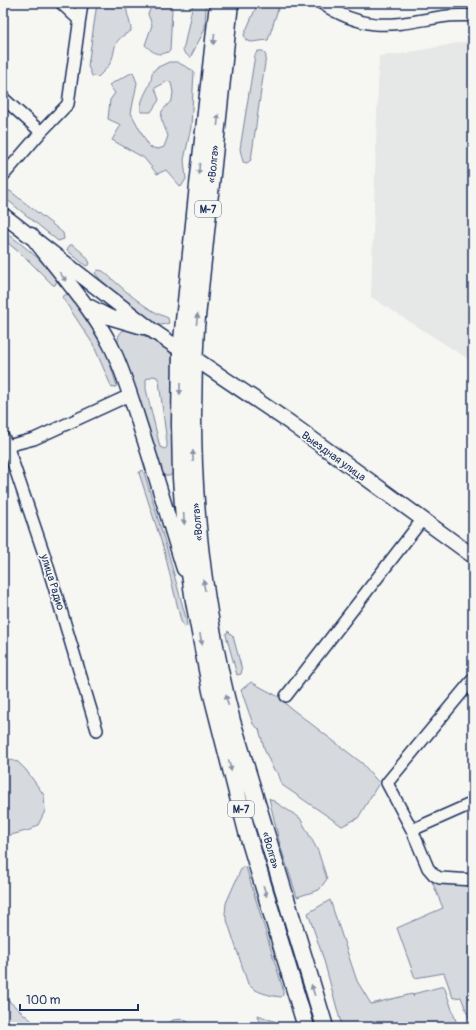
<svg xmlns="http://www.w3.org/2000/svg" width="476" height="1030" viewBox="0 0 476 1030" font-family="Pangolin,sans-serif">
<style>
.built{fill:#e6e7e7}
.green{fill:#d6d9dd;stroke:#78849e;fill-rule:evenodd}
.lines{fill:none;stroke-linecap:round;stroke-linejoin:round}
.minor-casing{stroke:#1b2f5e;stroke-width:14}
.major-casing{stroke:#1b2f5e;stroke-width:17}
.highway-casing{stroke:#1b2f5e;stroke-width:19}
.minor{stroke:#f6f6f2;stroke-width:11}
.major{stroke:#f6f6f2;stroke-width:14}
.highway{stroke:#f6f6f2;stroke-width:16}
.oneway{fill:#8892a8}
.labels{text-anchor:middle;stroke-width:3.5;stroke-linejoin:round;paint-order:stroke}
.shield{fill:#f6f6f2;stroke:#5d6b8a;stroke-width:1}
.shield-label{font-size:10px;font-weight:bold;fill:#1b2f5e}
.street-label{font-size:11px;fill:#1b2f5e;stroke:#f6f6f2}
</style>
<rect width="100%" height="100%" fill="#f6f6f2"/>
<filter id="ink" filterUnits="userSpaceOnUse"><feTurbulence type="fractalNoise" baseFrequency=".025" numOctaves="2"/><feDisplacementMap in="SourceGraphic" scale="8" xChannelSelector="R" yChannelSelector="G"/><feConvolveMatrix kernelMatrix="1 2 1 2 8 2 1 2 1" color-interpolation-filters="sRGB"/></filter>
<g filter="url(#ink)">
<path class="built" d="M333,3h140v1l-122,3z
M473,40v322l-102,-65 8,-241 22,-2z"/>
<path class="green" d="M97,3h30c-2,10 4,18 4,28 -23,12 -12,17 -22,34 -3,4 -7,8 -11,12l-6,-1 -4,-10z
M153,3h17l2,6 -2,42c-13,6 -16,2 -25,-6l7,-20 -4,-11z
M193,3h13l-1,26 -15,29 -7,-7z
M258,3h22l-12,37 -17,2 -5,-2 -2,-5z
M258,51h5l3,5 -15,104 -4,3 -4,-1 -3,-13 15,-94z
M169,62h8l17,9 -3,56 -7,33 2,19 -5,8 -15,-17 -9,4 -13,-16 -32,-18 9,-15 -13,-6 2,-19 5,-7 -6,-8 24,-13 4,11 -6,30 18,34 9,2 6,-2 4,-11 -7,-18 1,-7 10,-11 1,-8 -2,-9 -3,-2 -13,7 4,12 -8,12h-10c-2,-16 11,-24 11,-39l4,-5z
M6,190l4,1 47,37 6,5 1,6 -6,2 -53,-43 -1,-6z
M3,230c17,13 44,33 54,51l-2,4h-2l-27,-27 -23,-19z
M70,245h3c7,6 15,11 17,19l-4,2 -18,-15 -1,-2z
M98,270l5,1c20,17 40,38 65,47l1,5 -7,2h-6l-32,-24 -26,-24 -3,-4z
M70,292l20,28 15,28 12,38 -5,2 -19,-44 -31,-47z
M130,327l38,23 4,5 2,116 -4,5h-6l-5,-7 -41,-127c-1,-8 5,-13 12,-15zM153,376l4,1 2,4 8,62v4l-2,2 -5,-2 -14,-58v-10z
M141,470l3,2 23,77 19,69 1,8 -3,1 -3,-6 -17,-71 -25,-77z
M228,631l5,5 9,34 -1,4 -4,1 -11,-40z
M251,682l30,16 7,8 74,57 17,20 -21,35 -16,8 -60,-41 -4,-12 -5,-4 -8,-18 -6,-22 -6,-5 -12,-34z
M3,758l15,4 8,8 18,25 1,16 -7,14 -8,5 -27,7z
M269,798l31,20 18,33 9,28 -8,11 -22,7 -17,-52z
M242,867h4l37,122v6l-2,2c-10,-1 -27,-5 -33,-13l-23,-70 1,-11z
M431,879l42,5v143h-14l12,-4 -10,-26 -8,1 -9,-25 -29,5 -18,-50 46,-20z
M330,900l27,81 14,23 41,-10 2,3 -1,-3 31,-8 14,41h-116l-19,-70 -15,-44z
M3,996l36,31h-36z
M258,1015l31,12h-28z
M183,1019l13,8h-32l9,-7z"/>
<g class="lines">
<g class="minor-casing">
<path id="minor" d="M61,3l18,17
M321,3c15,10 35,19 54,21 25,2 49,-5 73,-8 8,-1 17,0 25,-1
M3,98l38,34
M3,176l38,-44 27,-28 14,-101
M3,437l4,8 38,112 52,173
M3,447l31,-8 96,-44
M473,679l-86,104 25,47 16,38 6,7 6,3 33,2
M286,696l136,-176
M412,830l61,-27"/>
</g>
<g class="major-casing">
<path id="major" d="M3,215l150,116 28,19
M31,235c27,36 59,70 80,111 14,28 22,59 32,89 14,44 27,89 41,134
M88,306l21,11 34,10
M194,358l95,64 184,134"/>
</g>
<g class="highway-casing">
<path id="highway" d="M218,3l-20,182 -17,165 -1,74 1,54 5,69 8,54 17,90 36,141 59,195
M230,3l-34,324c-9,136 2,262 36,394l93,306"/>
</g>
<use href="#minor" class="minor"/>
<use href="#major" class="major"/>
<use href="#highway" class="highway"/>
</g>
<defs><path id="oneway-solid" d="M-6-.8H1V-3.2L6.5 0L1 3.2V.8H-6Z"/></defs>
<g class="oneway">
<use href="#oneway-solid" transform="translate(214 39) rotate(96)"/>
<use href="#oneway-solid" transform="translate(218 120) rotate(-84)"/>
<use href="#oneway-solid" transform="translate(199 169) rotate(96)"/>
<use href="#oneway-solid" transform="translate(63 277) rotate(52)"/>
<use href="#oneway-solid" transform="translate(197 319) rotate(-84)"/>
<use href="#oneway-solid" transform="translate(180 389) rotate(91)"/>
<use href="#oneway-solid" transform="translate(193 456) rotate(-91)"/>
<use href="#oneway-solid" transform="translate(184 519) rotate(86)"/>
<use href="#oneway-solid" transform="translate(204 585) rotate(-100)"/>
<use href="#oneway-solid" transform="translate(201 639) rotate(79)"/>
<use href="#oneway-solid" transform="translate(227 700) rotate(-104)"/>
<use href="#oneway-solid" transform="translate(230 766) rotate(76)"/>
<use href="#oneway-solid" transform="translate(265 891) rotate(73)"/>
<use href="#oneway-solid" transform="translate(313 990) rotate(-107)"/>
</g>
</g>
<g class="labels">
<g class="shield">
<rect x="195" y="201" width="26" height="16" rx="3"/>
<rect x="228" y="801" width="26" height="16" rx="3"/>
</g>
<g class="shield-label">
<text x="208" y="213">М-7</text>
<text x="241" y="813">М-7</text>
</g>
<g class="street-label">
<text transform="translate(213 164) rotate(-84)" y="4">«Волга»</text>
<text transform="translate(334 456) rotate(36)" y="4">Выездная улица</text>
<text transform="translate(197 522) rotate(-95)" y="4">«Волга»</text>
<text transform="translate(53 582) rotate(73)" y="4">улица Радио</text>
<text transform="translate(271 850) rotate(74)" y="4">«Волга»</text>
</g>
</g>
<rect width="476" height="1030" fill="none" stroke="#f6f6f2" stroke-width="16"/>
<rect x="8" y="8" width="460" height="1014" fill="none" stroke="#1b2f5e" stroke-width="1.5" filter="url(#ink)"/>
<path d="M20 1004v6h118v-6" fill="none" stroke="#1b2f5e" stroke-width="2"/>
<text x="26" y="1004" font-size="12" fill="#1b2f5e" stroke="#f6f6f2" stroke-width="3" paint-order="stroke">100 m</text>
</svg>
